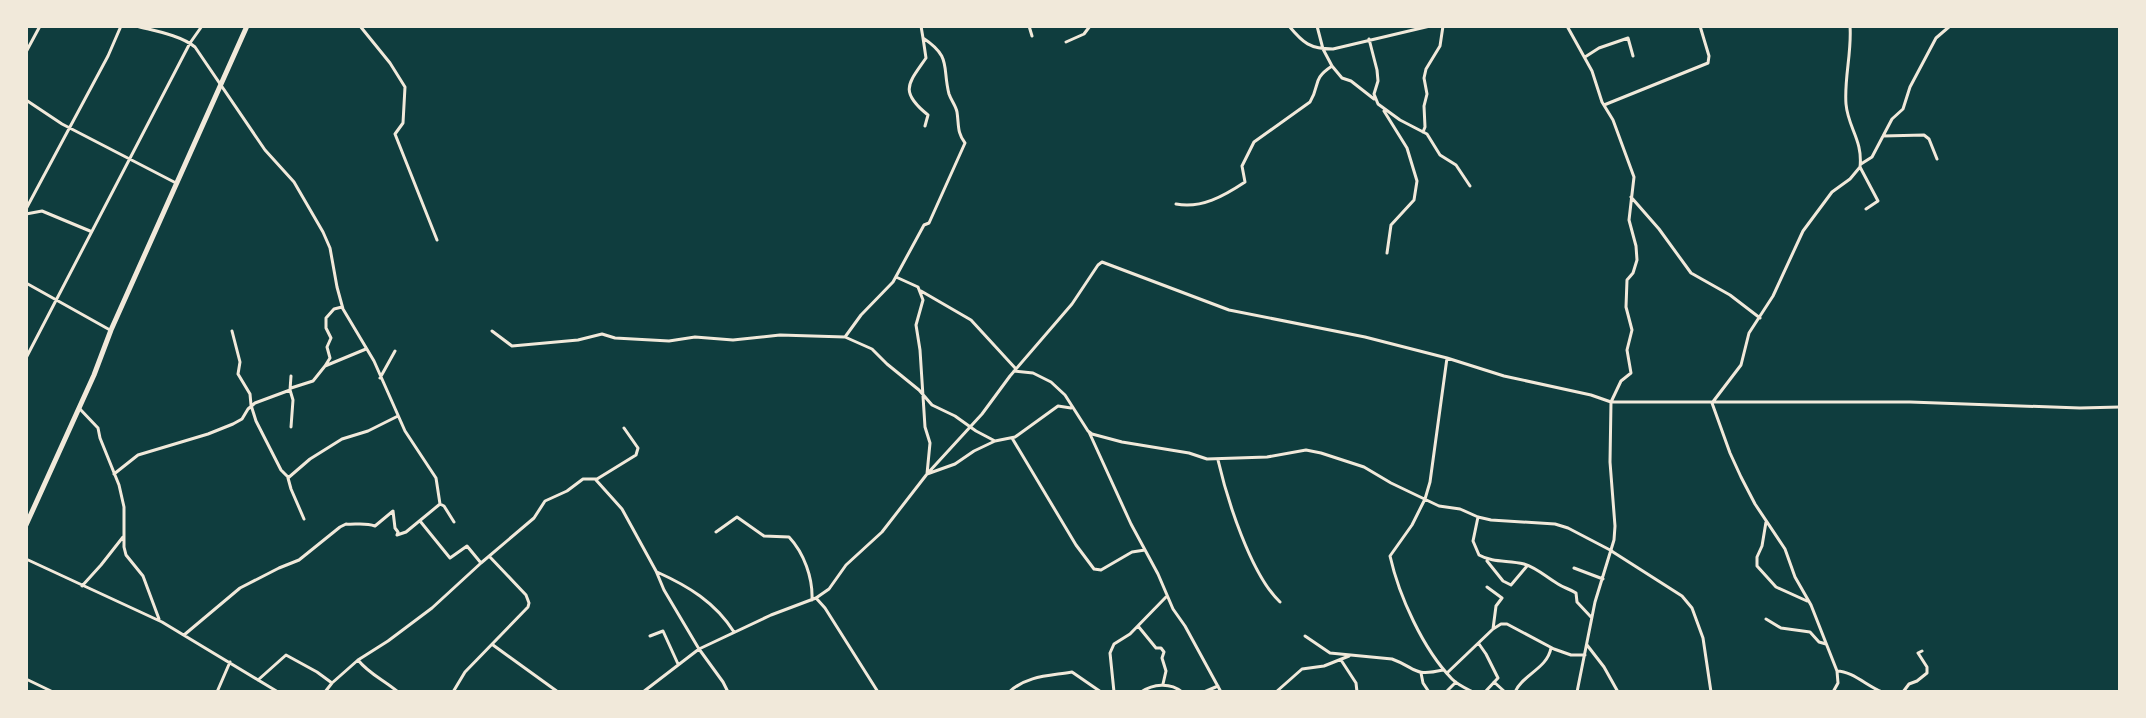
<svg xmlns="http://www.w3.org/2000/svg" width="2146" height="718" viewBox="0 0 2146 718" font-family="'Open Sans',sans-serif">
<style>
.lines{fill:none;stroke-linecap:round;stroke-linejoin:round}
.minor{stroke:#f1e9da;stroke-width:3}
.primary{stroke:#f1e9da;stroke-width:5}
</style>
<rect width="100%" height="100%" fill="#0f3d3e"/>
<g class="lines">
<path class="minor" d="M136,26c19,5 44,9 59,21l70,103 29,32 29,50 7,16 7,39 6,22 31,52 31,70 31,47 4,26 4,2 10,16
M360,26l30,37 15,24 -2,36 -8,11 42,106
M979,26h1
M1029,26l3,10
M1289,26c14,17 21,23 44,23l97,-23
M1317,26l6,23 9,17 10,12 9,3 23,18
M1567,26l25,45 10,31 11,18 21,57 -5,43 7,26 1,14 -4,13 -6,7 -1,27 6,23 -5,20 4,23 -10,8 -10,21 -1,60 5,64 -1,14 -19,62 -18,90
M923,38l3,20c-17,25 -28,33 2,57l-3,11
M1369,39l8,31 1,11 -4,13 4,10 22,16 27,14 13,21 16,10 14,21
M1066,42l18,-8 6,-8
M26,52l14,-26
M1585,57l14,-9 29,-10 5,18
M26,100l36,24 114,59
M1604,105l104,-42 1,-7 -9,-30
M1384,111l23,37 10,33 -3,19 -23,25 -4,28
M1423,132l2,-5 -1,-21 3,-12 -3,-16 2,-9 14,-23 3,-20
M1883,136l41,-1 5,4 8,20
M1861,164l11,-7 20,-38 11,-10 7,-22 26,-49 14,-12
M1860,167l18,34 -12,8
M1631,197l28,32 32,44 39,22 30,23
M1176,204c25,5 48,-8 69,-22l-3,-16 12,-24 56,-40c11,-18 1,-22 22,-36
M26,209l82,-153 13,-30
M26,214l16,-3 48,20
M896,277l22,10 5,13 -7,25 4,25 5,77 5,16 -3,31 28,-10 19,-13 21,-10 20,-4 43,-31 13,2
M26,283l84,47
M921,291l50,29 45,49
M232,331l8,31 -2,12 12,20 1,11 5,16 25,49 7,7
M492,331l20,15 66,-6 24,-6 13,4 54,3 26,-4 38,3 47,-5 65,2 27,12 15,15 32,26 13,15 23,11 21,15 19,10
M845,337l16,-22 32,-33 31,-57 5,-2 36,-80c-8,-10 -6,-18 -8,-31 -1,-6 -6,-12 -8,-18 -7,-27 3,-37 -26,-56l-2,-12
M26,358l164,-315 12,-17
M1447,358l-17,124 -5,17 -13,26 -22,31c9,40 33,93 62,123 6,6 13,9 21,13
M325,366l5,-8 -3,-11 4,-9 -5,-10v-10l8,-9 8,-2
M1014,371l19,2 18,9 14,13 23,36 4,3 30,8 67,11 18,6 60,-2 39,-7 15,3 43,14 27,16 48,23 21,3 18,8 13,3 64,4 13,4 44,23
M380,378l15,-27
M291,388l22,-7 12,-15 41,-17
M290,390l3,10 -2,27
M79,408l19,20 2,10 19,47 5,22v40l2,8 17,21 16,43
M1089,432l42,92 27,50 15,35 12,17 36,66
M1012,438l64,107 18,24 7,1 31,-18 13,-2
M1218,460c9,39 33,115 62,142
M114,474l24,-19 70,-21 25,-10 9,-5 6,-10 7,-6 35,-13 1,-14
M596,480l26,29 34,62 8,19 35,59 24,33 5,10
M1478,517l-5,24 6,14c14,8 29,5 45,9 13,4 22,13 34,20 6,4 12,5 18,9l1,9 14,15
M304,519l-13,-30 -3,-11 22,-19 32,-20 26,-8 30,-15
M420,521l30,37 17,-12 14,17
M1766,522l-4,24 -5,11v9l19,21 31,14
M716,532l21,-15 27,19 25,1c15,16 24,41 23,63
M1613,552l69,44 10,12 11,30 8,54
M26,559l136,63 116,70
M1487,561l16,20 8,4 16,-19
M1574,568l29,11
M657,572c31,14 58,30 77,60
M82,586l19,-21 22,-28
M1487,587l15,11 -6,8 -3,23
M816,598l9,10 53,84
M1766,619l15,9 29,4 9,10 7,2
M1138,626l18,22h5l3,4 -2,6 4,13 -3,13
M184,635l56,-47 39,-20 20,-8 41,-33 6,-3c8,1 18,-2 29,2l18,-15 2,17 3,4 -1,3 9,-3 34,-28
M650,636l13,-5 15,33
M1305,636l25,17 62,6c25,9 20,18 51,11
M1479,644l7,10 12,24 -13,14
M493,645l65,47
M1587,645l17,22 14,25
M358,660c11,14 26,20 40,32
M1341,660l15,23 1,9
M1837,671c15,0 30,15 45,21
M1421,673l2,10 6,9
M1447,673l46,-44 8,-5h6l47,25 17,6h14
M26,679l27,13
M258,680l28,-25 31,17 15,11
M1494,682l11,10
M217,692l13,-30
M325,692l7,-9 26,-23 30,-19 44,-33 49,-45 53,-45 11,-17 22,-10 16,-12h14l39,-24 2,-7 -14,-20
M453,692l12,-20 63,-65 1,-4 -3,-8 -37,-39
M643,692l56,-43 72,-34 45,-17 13,-9 17,-24 36,-33 45,-58 55,-60 28,-38 62,-72 26,-39 4,-3 127,48 136,27 82,21 57,18 87,19 20,7h299l170,6 40,-1
M1009,692c19,-17 40,-16 63,-20l29,20
M1114,692l-4,-39 4,-9 16,-10 36,-37
M1141,692c12,-8 29,-10 41,0
M1204,692l14,-6
M1276,692l26,-23 22,-3 25,-10
M1446,692l10,-10
M1515,692c8,-18 32,-23 36,-44
M1833,692l5,-9 -1,-12 -26,-66 -16,-28 -10,-28 -30,-45 -14,-27 -11,-24 -18,-50 29,-38 8,-32 24,-37 30,-65 29,-39 18,-13 10,-12c3,-27 -12,-39 -14,-63 -2,-26 6,-52 4,-78
M1903,692l6,-8 8,-3 10,-8v-6l-9,-14 4,-2"/>
<path class="primary" d="M26,525l68,-150 17,-45 136,-304"/>
</g>
<rect width="2146" height="718" fill="none" stroke="#f1e9da" stroke-width="56"/>
</svg>
